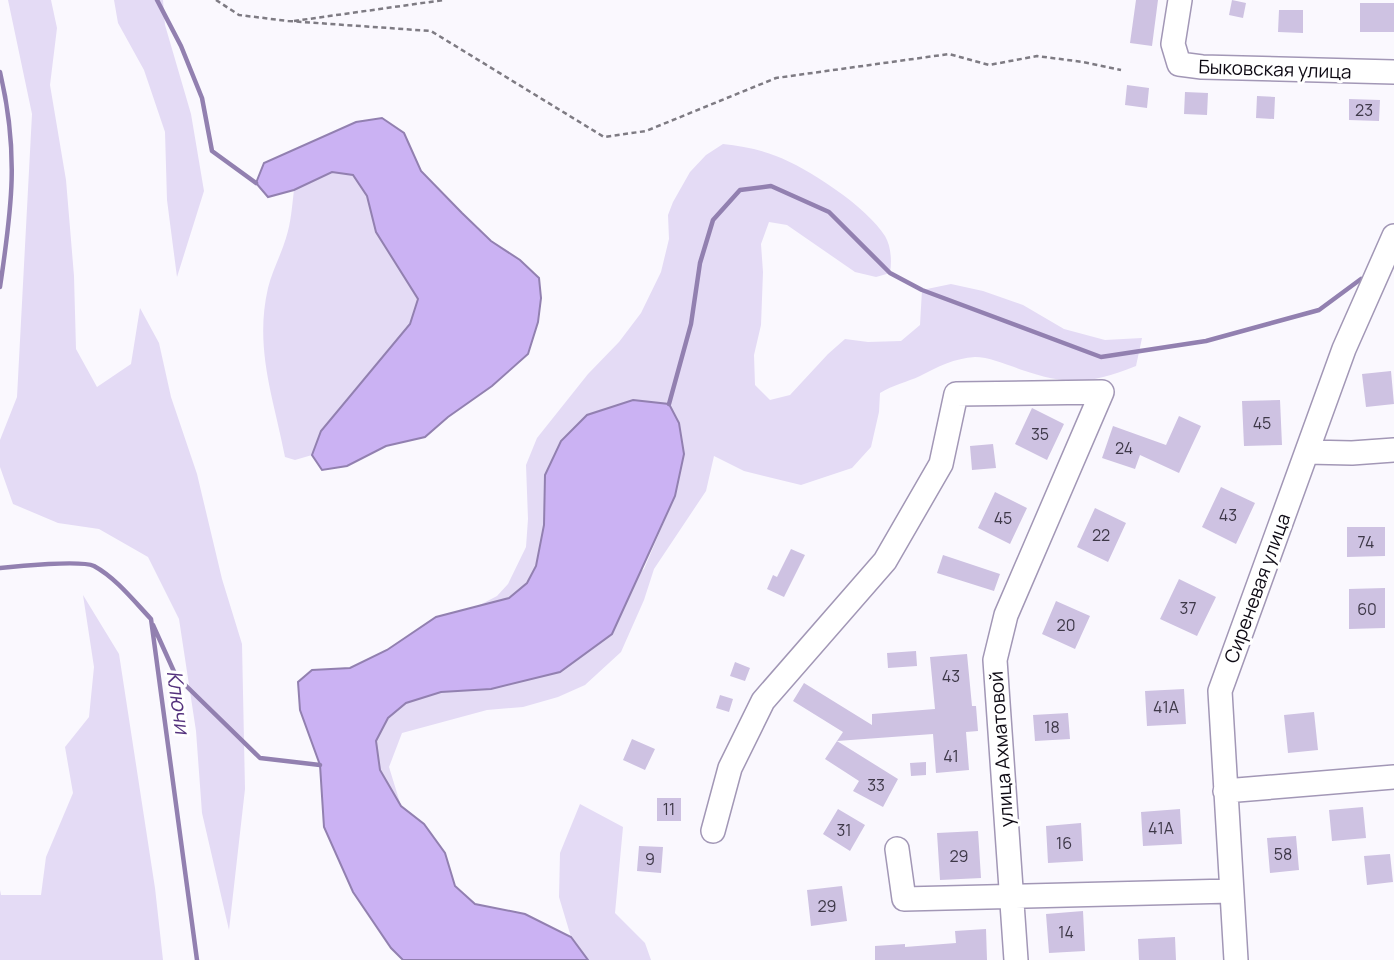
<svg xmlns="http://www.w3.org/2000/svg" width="1394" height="960" viewBox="0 0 1394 960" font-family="Manrope,sans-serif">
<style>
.green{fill:#e4dbf5}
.water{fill:#cbb2f3;stroke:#9280b0;stroke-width:2}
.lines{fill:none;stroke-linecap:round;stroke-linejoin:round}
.stream{stroke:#9280b0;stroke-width:4.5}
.building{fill:#cec2e2}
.minor-casing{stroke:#a297b6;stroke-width:26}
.path{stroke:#7e7b83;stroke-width:2.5;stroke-dasharray:5 3.5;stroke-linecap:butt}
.minor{stroke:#fff;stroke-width:23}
.labels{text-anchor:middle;stroke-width:6;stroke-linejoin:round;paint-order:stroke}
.number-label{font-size:16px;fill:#3e3848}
.street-label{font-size:19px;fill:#0e0a14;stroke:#fff}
.water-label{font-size:21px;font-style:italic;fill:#54327d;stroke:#fff}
</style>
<rect width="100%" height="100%" fill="#faf8fe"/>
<path class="green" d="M8,0h43l6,28 -7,57 16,95 8,96 2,73 21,38 34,-23 9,-56 19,35 12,54 26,77 25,105 20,65 3,145 -16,141 -27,-117 -6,-82 -17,-112 -31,-62 -49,-28 -41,-6 -45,-19 -13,-37v-27l17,-43 15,-283z
M114,0h49l2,25 26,89 13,77 -27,86 -10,-77 -2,-68 -21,-62 -26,-47z
M723,144c18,2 36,5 53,12 32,12 91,51 109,80 6,10 7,25 5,37l-14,4 -21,-5 -68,-47 -18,-3 -8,22 2,28 -2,53 -7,30 1,30 15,15 20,-5 38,-41 17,-15 23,3 33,-1 19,-16 2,-35 29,-6 32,7 40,14 41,24 41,11 37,-2 -6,28c-46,18 -66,20 -114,4 -14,-5 -33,-13 -47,-13 -20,1 -38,10 -55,19 -13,6 -27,9 -40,17l-1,19 -8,35 -19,21 -51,17 -57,-14 -30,-15 -8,35 -52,78 -10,31 -23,52 -36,33 -27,12 -35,10 -36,3 -85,23 -13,34 12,39 -21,-36 -4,-29 12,-23 18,-15 35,-11 50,-3 153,-120 31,-73 9,-42 -139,21c-1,40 4,98 -34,121 -10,6 -26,8 -37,12l23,-12 11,-12 18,-37 2,-28 -2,-54 11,-27 51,-64 31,-32 22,-29 20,-41 8,-33 -1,-24 5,-13 17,-30 16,-17z
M332,172l21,3 14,21 9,36 43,67 -9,25 -89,107 -9,24 -17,5 -10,-3c-11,-58 -31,-108 -17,-169 4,-17 13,-33 18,-50 5,-15 6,-32 8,-48z
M83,595l36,59 36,234 8,72h-163v-70l1,5h40l5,-38 27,-64 -8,-46 24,-30 5,-50z
M580,804l43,23 -8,86 30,30 6,17h-63l-17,-23 -12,-40 1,-44z"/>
<path class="water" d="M382,118l22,15 17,38 41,42 29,28 29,19 19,18 2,20 -3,24 -10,32 -36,32 -44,31 -23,20 -39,9 -39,20 -25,4 -10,-15 9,-24 89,-107 8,-25 -42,-67 -9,-36 -14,-21 -21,-3 -38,18 -26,7 -12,-14 8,-20 92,-41z
M633,400l36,4 10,19 5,31 -9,42 -63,138 -52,38 -69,17 -50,3 -35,11 -18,15 -12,23 4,29 21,36 23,18 21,29 10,33 20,18 50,10 46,23 17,23h-185l-12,-12 -38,-56 -29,-65 -4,-62 -20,-55 -2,-28 14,-12 38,-2 37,-18 49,-33 73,-19 18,-15 9,-17 8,-41 1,-50 16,-34 26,-26z"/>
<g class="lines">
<path class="stream" d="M157,0l24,46 21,52 10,53 44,32
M0,72c19,80 12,135 0,215
M669,404l22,-80 9,-61 13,-43 27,-30 31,-4 58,26 61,61 32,17 179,67 105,-16 113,-31 42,-31
M0,568c17,-2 81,-8 94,-2 22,12 40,35 57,53l46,341
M153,625l23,51 84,82 60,7"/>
</g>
<path class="building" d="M1136,0h22l-6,46 -22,-3z
M1232,0l14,3 -3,15 -14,-3z
M1360,3h34v29h-34z
M1279,10h24v23l-25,-1z
M1127,85l22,3 -2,20 -22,-3z
M1185,92l23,1 -1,22 -23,-1z
M1257,96l18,1 -1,22 -18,-1z
M1349,99l31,1 -1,21 -30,-1z
M1391,371l3,33 -28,3 -4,-33z
M1280,400l2,45 -38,1 -2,-45z
M1032,408l32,16 -17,36 -32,-16z
M1179,416l22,10 -22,47 -39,-18 -5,14 -33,-11 11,-32 53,19z
M993,444l3,24 -24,2 -2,-24z
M1221,487l34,16 -19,41 -34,-17z
M995,492l32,16 -17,36 -32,-16z
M1095,508l31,15 -18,39 -31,-15z
M1347,527h38v29l-38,1z
M791,549l14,6 -21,42 -17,-8 6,-14 4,2z
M943,555l57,19 -6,17 -57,-18z
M1179,579l37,18 -19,39 -37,-17z
M1385,588v40l-36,1v-40z
M1056,601l34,15 -15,33 -33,-15z
M916,651l1,15 -29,2 -1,-15z
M967,654l5,52h4l2,25 -12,1 3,38 -33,3 -3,-39 -96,7 61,38 -15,28 -30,-16 6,-10 -34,-22 18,-27 -50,-31 11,-18 68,42v-11l63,-5 -5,-52z
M735,662l15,6 -5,13 -15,-5z
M1184,689l2,35 -39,2 -2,-35z
M720,695l13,4 -4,13 -13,-4z
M1314,712l4,38 -30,3 -4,-38z
M1068,713l2,26 -35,2 -2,-26z
M632,739l23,10 -10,21 -22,-10z
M926,762v13l-15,1 -1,-13z
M657,798h24v23h-24z
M1363,807l3,31 -34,3 -3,-31z
M838,809l27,16 -15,26 -27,-17z
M1180,809l2,35 -39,2 -2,-34z
M1081,823l2,38 -35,2 -2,-37z
M978,831l3,47 -41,2 -3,-47z
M1296,836l3,34 -29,3 -3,-35z
M639,846l24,1 -2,26 -24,-2z
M1390,854l3,28 -26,3 -3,-29z
M842,886l5,35 -36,5 -4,-36z
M1083,911l2,40 -36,2 -3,-39z
M986,929l1,31h-112v-14l30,-2v3l51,-4 -1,-12z
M1175,937l1,23h-37l-1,-21z"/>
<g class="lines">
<g class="minor-casing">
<path id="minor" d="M1180,0l-7,44 6,20 23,3 192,5
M1307,452l45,1 42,-3
M1225,791l169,-14
M713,831l17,-63 33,-67 122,-140 56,-97 15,-70 146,-2 -96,223 -11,45 21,300
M897,849l7,50 327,-8
M1236,960l-16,-269 124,-342 50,-113"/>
</g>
<path class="path" d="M216,0l23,15 49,6
M288,21l143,10 173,106 42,-6 130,-53 173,-24 40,11 48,-9 46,6 38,8
M294,21l150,-21"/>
<use href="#minor" class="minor"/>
</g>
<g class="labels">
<g class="number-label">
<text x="1364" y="116">23</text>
<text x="1262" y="429">45</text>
<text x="1040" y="440">35</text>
<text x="1124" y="454">24</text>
<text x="1228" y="521">43</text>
<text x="1003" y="524">45</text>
<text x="1101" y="541">22</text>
<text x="1366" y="548">74</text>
<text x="1188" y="614">37</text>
<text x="1367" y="615">60</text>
<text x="1066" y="631">20</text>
<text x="951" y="682">43</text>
<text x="1166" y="713">41А</text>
<text x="1052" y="733">18</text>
<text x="951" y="762">41</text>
<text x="876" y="791">33</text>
<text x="669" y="815">11</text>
<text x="1161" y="834">41А</text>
<text x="844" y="836">31</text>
<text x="1064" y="849">16</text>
<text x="1283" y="860">58</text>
<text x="959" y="862">29</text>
<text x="650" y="865">9</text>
<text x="827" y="912">29</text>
<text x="1066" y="938">14</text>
</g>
<g class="street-label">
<text transform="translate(1275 69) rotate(2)" y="7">Быковская улица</text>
<text transform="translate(1257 588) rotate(-70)" y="7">Сиреневая улица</text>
<text transform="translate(1001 749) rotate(-94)" y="7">улица Ахматовой</text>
</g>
<g class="water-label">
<text transform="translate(178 702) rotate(82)" y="7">Ключи</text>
</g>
</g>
</svg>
